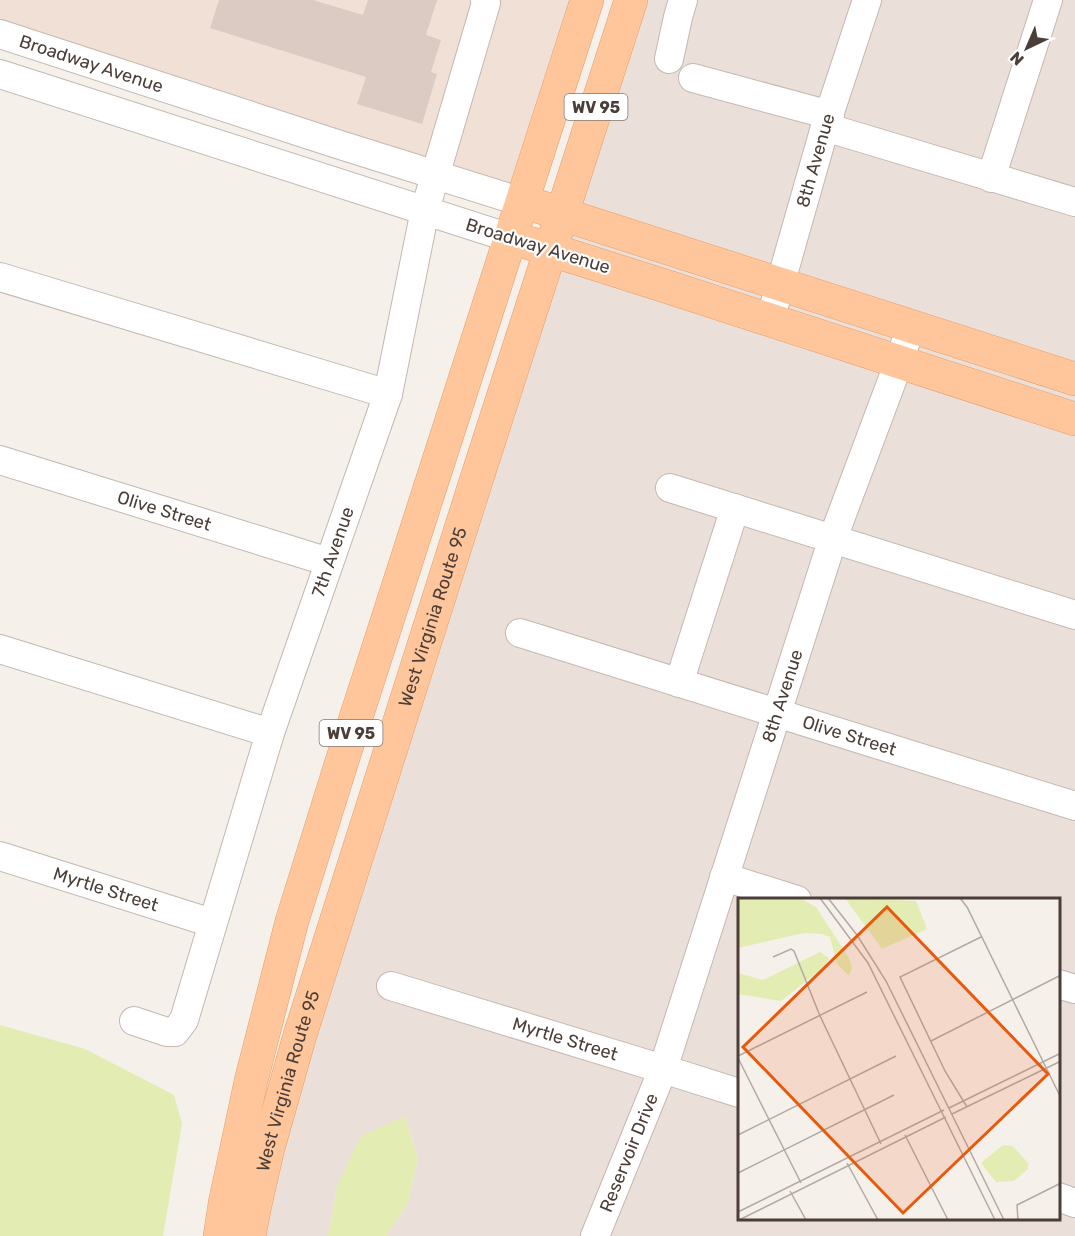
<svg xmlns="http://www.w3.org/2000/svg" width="1075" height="1236" viewBox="0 0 1075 1236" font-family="Rubik,sans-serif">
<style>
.residential{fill:#eae0d9;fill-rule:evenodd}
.education{fill:#f0e0d5}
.green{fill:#e2ecb3}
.building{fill:#dccbc3}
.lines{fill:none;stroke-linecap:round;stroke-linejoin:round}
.minor-casing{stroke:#c5b7b0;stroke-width:30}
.major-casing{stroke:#ea9c65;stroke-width:34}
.minor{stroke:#fff;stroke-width:28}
.major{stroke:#ffc69b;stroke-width:33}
.labels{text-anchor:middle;stroke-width:4.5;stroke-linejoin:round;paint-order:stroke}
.shield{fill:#fff;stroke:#817874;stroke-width:1.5}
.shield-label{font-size:16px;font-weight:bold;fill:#4b3e38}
.street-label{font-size:18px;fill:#4b3e38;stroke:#fff}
.inset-road{fill:none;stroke:#b2a9a3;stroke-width:1.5}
.view{fill:#e8590c;fill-opacity:0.15;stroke:#e8590c;stroke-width:3}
.inset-edge{fill:none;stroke:#4b3e38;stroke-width:3}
</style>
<rect width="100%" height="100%" fill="#f6f0eb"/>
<path class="residential" d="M629,0h446v1236h-689l21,-31 11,-45 -13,-44 -68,70 -9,50h-66l17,-127zM739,900h319v320h-319z"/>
<path class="education" d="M0,0h580l-63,198 -517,-167z"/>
<path class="green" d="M0,1025l85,24 89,46 8,29 -19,112h-163z
M405,1116l13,44 -11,45 -21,31h-58l9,-50 24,-50z"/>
<path class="building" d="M219,0h94l50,15 5,-15h69l-11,35 15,5 -10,32 6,2 -15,50 -65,-20 9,-27 -156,-49z"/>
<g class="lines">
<g class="minor-casing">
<g id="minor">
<path id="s1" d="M0,34l337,110 185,58"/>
<path d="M669,59l9,-42 5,-17"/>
<path d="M0,74l510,164"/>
<path d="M693,78l137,37"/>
<path d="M825,127l250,75"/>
<path d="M991,178l57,-178"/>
<path d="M0,277l388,117"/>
<path id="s2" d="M770,320l55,-193 42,-127"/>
<path id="s3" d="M0,460l329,102"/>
<path d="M670,488l405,127"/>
<path id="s4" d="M520,633l555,173"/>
<path d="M0,649l270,84"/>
<path d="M679,683l56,-175"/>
<path id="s5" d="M0,856l212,67"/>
<path d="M724,877l73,23"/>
<path d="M1058,984l17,5"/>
<path id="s6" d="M391,986l272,83 76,24"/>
<path id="s7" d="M134,1021l33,11h8l9,-12 86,-287 118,-339 37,-184 61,-207 -1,-3"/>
<path d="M1058,1197l17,6"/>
<path id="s8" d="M595,1236l68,-167 170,-531 66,-176 12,-36"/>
</g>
</g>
<g class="major-casing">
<g id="major">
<path d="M540,207l535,172"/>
<path d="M529,243l133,42 413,134"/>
<path d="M220,1236l5,-33 26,-122 41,-160 50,-160 245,-761"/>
<path id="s9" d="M249,1236l6,-31 13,-57 32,-113 176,-554 155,-481"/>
</g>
</g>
<use href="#minor" class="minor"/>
<use href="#major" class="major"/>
</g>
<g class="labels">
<g class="shield">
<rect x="564.5" y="94" width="63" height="26" rx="4.5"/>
<rect x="319.5" y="720" width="63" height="26" rx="4.5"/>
</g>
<g class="shield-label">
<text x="596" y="113">WV 95</text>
<text x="351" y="739">WV 95</text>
</g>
<g class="street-label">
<text dy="6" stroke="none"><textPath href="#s1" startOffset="96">Broadway Avenue</textPath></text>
<text dy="6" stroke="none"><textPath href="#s2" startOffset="166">8th Avenue</textPath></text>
<text transform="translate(538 246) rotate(17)" y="6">Broadway Avenue</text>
<text dy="6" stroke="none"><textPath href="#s3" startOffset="172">Olive Street</textPath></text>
<text dy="6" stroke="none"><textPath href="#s7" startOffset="549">7th Avenue</textPath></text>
<text dy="6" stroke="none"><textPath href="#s9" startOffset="646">West Virginia Route 95</textPath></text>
<text dy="6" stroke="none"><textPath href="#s8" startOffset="572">8th Avenue</textPath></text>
<text dy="6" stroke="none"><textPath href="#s4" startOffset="345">Olive Street</textPath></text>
<text dy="6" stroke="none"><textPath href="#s5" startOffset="111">Myrtle Street</textPath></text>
<text dy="6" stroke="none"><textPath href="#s6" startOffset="182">Myrtle Street</textPath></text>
<text dy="6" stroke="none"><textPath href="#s9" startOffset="160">West Virginia Route 95</textPath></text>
<text dy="6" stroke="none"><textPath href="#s8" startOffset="90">Reservoir Drive</textPath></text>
</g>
</g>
<g transform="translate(738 898)">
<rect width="322" height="322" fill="#f6f0eb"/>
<path d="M0,0h62l16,9 33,51 3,10 -3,8 -12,-12 -7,-27 -8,-3 -18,-1 -66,15zM107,0l71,3 11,28 -45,20zM82,54l9,6 -4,8 -44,35 -43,-7v-21l25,7zM265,247l10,1 15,17v6l-14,12 -18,1 -15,-19z" fill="#e2ecb3"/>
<path class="inset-road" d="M82,0l48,65 127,257M90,0l29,37 29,46 118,239M222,0l7,9 94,191M35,59l18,-8 3,2 26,65 61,128M193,143l130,-66M0,158l129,-64M0,160l63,125M229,209l-22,-36 -45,-94 81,-40M211,210l112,-55M214,216l109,-53M0,237l158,-79M167,237l43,85M109,265l31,57M0,275l156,-78M52,293l16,29M0,314l206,-102M1,322l207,-103M280,322l-1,-15 44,-22"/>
<path class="view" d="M149,9l161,167 -145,139 -160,-166z"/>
<rect width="322" height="322" class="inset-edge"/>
</g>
<g transform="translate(1027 48) rotate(224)" stroke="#ffffff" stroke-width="4.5" paint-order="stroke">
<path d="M0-4.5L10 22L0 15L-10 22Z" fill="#4b3e38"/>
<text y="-9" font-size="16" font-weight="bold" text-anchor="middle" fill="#4b3e38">N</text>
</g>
</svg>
